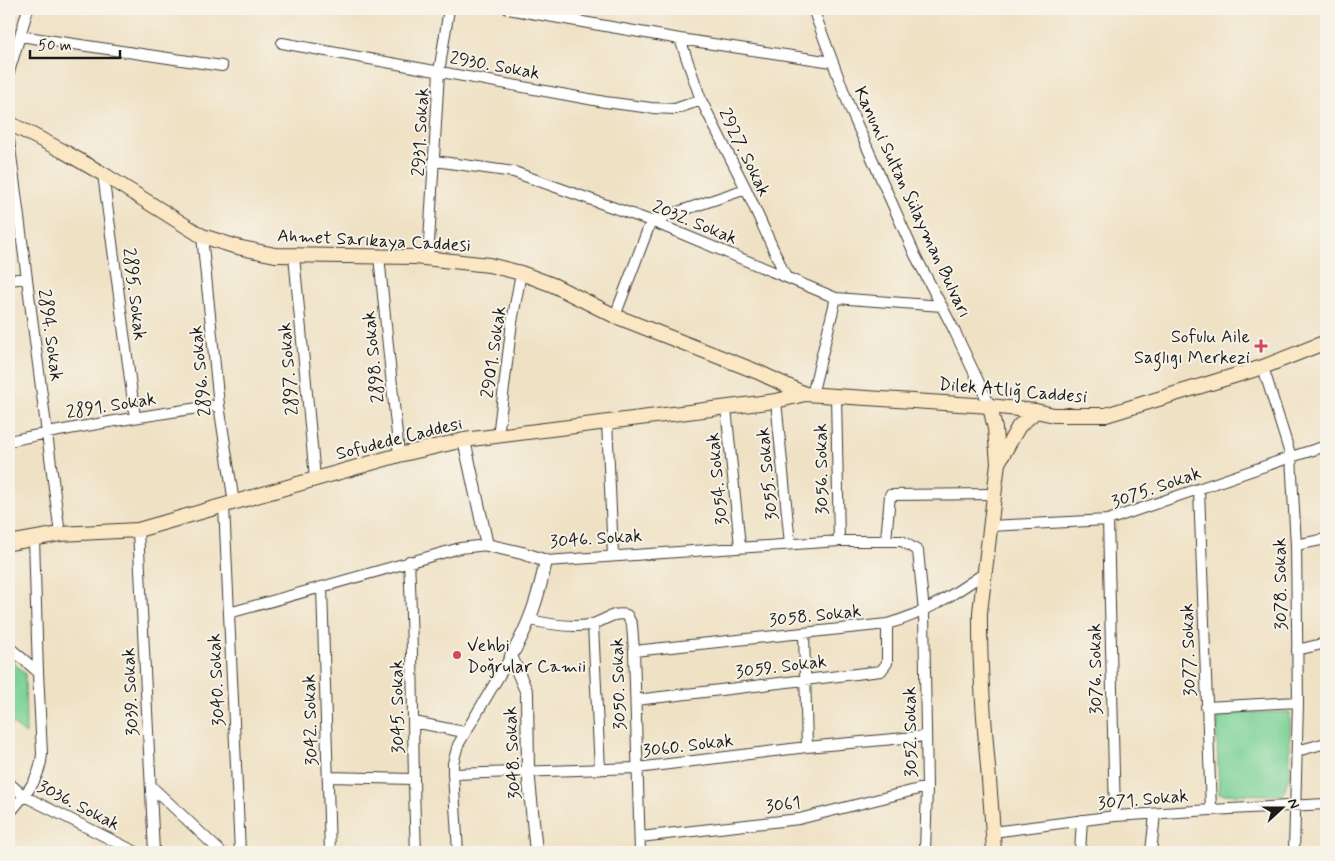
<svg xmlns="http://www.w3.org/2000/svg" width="1335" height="861" viewBox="0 0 1335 861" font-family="Mynerve,sans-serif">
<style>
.green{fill:#7ad196;stroke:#4b7659}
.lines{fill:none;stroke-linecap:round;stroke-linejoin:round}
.minor-casing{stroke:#3c3a35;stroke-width:12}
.tertiary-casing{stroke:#3c3a35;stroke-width:14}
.secondary-casing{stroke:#3c3a35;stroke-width:16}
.minor{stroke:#fff;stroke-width:10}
.tertiary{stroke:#fff;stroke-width:12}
.secondary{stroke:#fbe7c3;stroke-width:14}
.poi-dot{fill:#d1495b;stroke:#f7f3e8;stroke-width:2}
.labels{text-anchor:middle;stroke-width:4;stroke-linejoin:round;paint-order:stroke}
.street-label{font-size:18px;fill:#1c1c1c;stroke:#f7f3e8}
.poi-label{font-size:18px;fill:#1c1c1c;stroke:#f7f3e8;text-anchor:end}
</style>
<rect width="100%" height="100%" fill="#f7f3e8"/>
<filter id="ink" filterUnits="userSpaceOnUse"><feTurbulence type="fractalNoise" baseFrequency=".02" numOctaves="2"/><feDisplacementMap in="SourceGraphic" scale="10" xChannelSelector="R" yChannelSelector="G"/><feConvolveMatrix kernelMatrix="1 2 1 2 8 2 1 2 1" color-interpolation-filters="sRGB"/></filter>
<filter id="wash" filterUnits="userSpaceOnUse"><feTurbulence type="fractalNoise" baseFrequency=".0096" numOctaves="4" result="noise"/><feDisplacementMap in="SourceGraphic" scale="20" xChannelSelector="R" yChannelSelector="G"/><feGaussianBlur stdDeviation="1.12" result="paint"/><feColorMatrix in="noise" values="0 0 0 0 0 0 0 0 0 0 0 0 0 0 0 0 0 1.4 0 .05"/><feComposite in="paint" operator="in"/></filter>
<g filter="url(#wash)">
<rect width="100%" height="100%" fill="#efe1c4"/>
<path class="green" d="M9,659l16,14 1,61 -17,-13z
M1290,712v60l-7,23 -64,-1 -2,-58 1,-22z"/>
</g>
<g filter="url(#ink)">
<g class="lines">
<g class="minor-casing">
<path id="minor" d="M508,9l172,30 152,23
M813,9l38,102 64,144 39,75 36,76
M20,36l202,30
M680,39l21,61 45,89 40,88
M282,43l323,59 46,6 24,1 26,-9
M9,72l19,-63
M9,140l51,394
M435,161l79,11 137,49 185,77 106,8
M103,174l32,243
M202,236l17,169 15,98
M294,256l21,222
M379,256l20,199
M428,259l11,-187 10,-63
M9,280l18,-2
M615,316l36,-95 95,-32
M1263,367l28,90 5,88 2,157 -4,150
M812,395l24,-97
M836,396l3,145
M776,401l14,143
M726,408l14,138
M607,421l6,134
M498,436l14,-114 9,-49
M9,441c69,-15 140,-26 210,-36
M1199,490l12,320
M224,506l16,346
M1108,520l7,296
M990,526l118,-6 183,-63 35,-11
M138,530l16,322
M886,541l4,-46 104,-1
M1296,545l30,-6
M409,561c5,97 3,194 7,291
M546,561l293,-20h63l16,10 6,61 3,175 -2,65
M322,587l8,265
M229,613l231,-65 27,-3
M530,620c18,4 41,8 59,5 13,-2 23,-14 38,-10l5,10 2,26 6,201
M593,625l7,145
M804,633l3,114
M9,647l29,25
M1297,650l29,-7
M634,651l253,-27c38,-10 67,-30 99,-52
M636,700l245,-29 6,-8v-39
M1206,707l92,-5
M414,722l50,10
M1297,751l29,-8
M453,774l184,-6 170,-21 119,-11
M328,777l85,2
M9,783l15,13 112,56
M151,786l70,66
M9,814c16,-20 31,-33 33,-60l-4,-82 -4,-134
M993,832l122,-16 96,-6 115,-6
M640,837l159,-18 128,-32
M458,852l-5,-78v-11l5,-18 53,-89
M1080,852l2,-32
M1151,852l4,-38"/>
</g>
<g class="tertiary-casing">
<path id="tertiary" d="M464,440l23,105 35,8 24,8c-8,37 -16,63 -35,95l16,37 1,77 8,82"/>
</g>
<g class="secondary-casing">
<path id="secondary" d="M9,123l54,28 40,23 99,62 35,11 38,8 140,2 74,8 32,8 32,12 62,31 143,56 47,22
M990,406l5,23 3,34 -18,149c-1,80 10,160 14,240
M998,463l21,-37 17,-15
M9,543l51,-9 78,-4 261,-75 65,-15 312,-39 29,-7 185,12 46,5 18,4h52l157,-48 63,-25"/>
</g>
<use href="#minor" class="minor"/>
<use href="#tertiary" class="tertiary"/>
<use href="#secondary" class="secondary"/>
</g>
</g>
<g class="poi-dot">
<path d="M1258.5 338.5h5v5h5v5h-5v5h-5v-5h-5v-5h5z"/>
<circle cx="457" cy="655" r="5"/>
</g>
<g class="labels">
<g class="street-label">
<text transform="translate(495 65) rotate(10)" y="6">2930. Sokak</text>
<text transform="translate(420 132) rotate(-87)" y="6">2931. Sokak</text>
<text transform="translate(745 152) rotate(64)" y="6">2927. Sokak</text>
<text transform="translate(913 202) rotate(65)" y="6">Kanuni Sultan Sülayman Bulvarı</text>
<text transform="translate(695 222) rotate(22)" y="6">2032. Sokak</text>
<text transform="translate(374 240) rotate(3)" y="6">Ahmet Sarıkaya Caddesi</text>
<text transform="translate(135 294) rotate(83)" y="6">2895. Sokak</text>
<text transform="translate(51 335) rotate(82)" y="6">2894. Sokak</text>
<text transform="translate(493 352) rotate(-82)" y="6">2901. Sokak</text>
<text transform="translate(373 357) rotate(-96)" y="6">2898. Sokak</text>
<text transform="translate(288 369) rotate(-95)" y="6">2897. Sokak</text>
<text transform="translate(200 371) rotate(-96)" y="6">2896. Sokak</text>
<text transform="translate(1013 390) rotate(5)" y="6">Dilek Atlığ Caddesi</text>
<text transform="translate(111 405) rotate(-9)" y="6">2891. Sokak</text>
<text transform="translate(399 438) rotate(-14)" y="6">Sofudede Caddesi</text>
<text transform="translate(821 469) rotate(-91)" y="6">3056. Sokak</text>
<text transform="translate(767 474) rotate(-96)" y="6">3055. Sokak</text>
<text transform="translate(717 479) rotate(-96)" y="6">3054. Sokak</text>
<text transform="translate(1156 487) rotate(-19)" y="6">3075. Sokak</text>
<text transform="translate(596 538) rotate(-4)" y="6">3046. Sokak</text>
<text transform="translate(1280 584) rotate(-91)" y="6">3078. Sokak</text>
<text transform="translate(815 615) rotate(-6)" y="6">3058. Sokak</text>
<text transform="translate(1188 650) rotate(-92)" y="6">3077. Sokak</text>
<text transform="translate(781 666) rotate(-7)" y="6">3059. Sokak</text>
<text transform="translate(1095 669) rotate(-91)" y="6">3076. Sokak</text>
<text transform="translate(216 680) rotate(-93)" y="6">3040. Sokak</text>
<text transform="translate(618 684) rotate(-92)" y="6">3050. Sokak</text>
<text transform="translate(130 692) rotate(-93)" y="6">3039. Sokak</text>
<text transform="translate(397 707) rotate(-91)" y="6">3045. Sokak</text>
<text transform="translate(310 720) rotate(-92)" y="6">3042. Sokak</text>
<text transform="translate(910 732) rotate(-91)" y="6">3052. Sokak</text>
<text transform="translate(688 745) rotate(-7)" y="6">3060. Sokak</text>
<text transform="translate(512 753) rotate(-93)" y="6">3048. Sokak</text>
<text transform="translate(1143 799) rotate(-5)" y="6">3071. Sokak</text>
<text transform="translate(783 804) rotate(-8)" y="6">3061</text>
<text transform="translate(79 805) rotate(27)" y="6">3036. Sokak</text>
</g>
<g class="poi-label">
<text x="1250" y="342">Sofulu Aile<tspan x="1250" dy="21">Saglıgı Merkezi</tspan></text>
<text x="467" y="651" text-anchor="start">Vehbi<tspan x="467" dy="21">Doğrular Camii</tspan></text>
</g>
</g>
<rect width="1335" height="861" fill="none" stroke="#f7f3e8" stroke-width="30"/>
<g transform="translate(1282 808) rotate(69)" stroke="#f7f3e8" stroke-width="4" paint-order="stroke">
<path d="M0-4L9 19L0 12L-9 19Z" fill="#1c1c1c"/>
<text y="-8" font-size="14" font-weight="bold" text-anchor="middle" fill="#1c1c1c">N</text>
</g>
<path d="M30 50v8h90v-8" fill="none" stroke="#1c1c1c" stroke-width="2.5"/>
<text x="38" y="50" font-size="15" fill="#1c1c1c" stroke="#f7f3e8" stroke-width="4" paint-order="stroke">50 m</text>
</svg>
